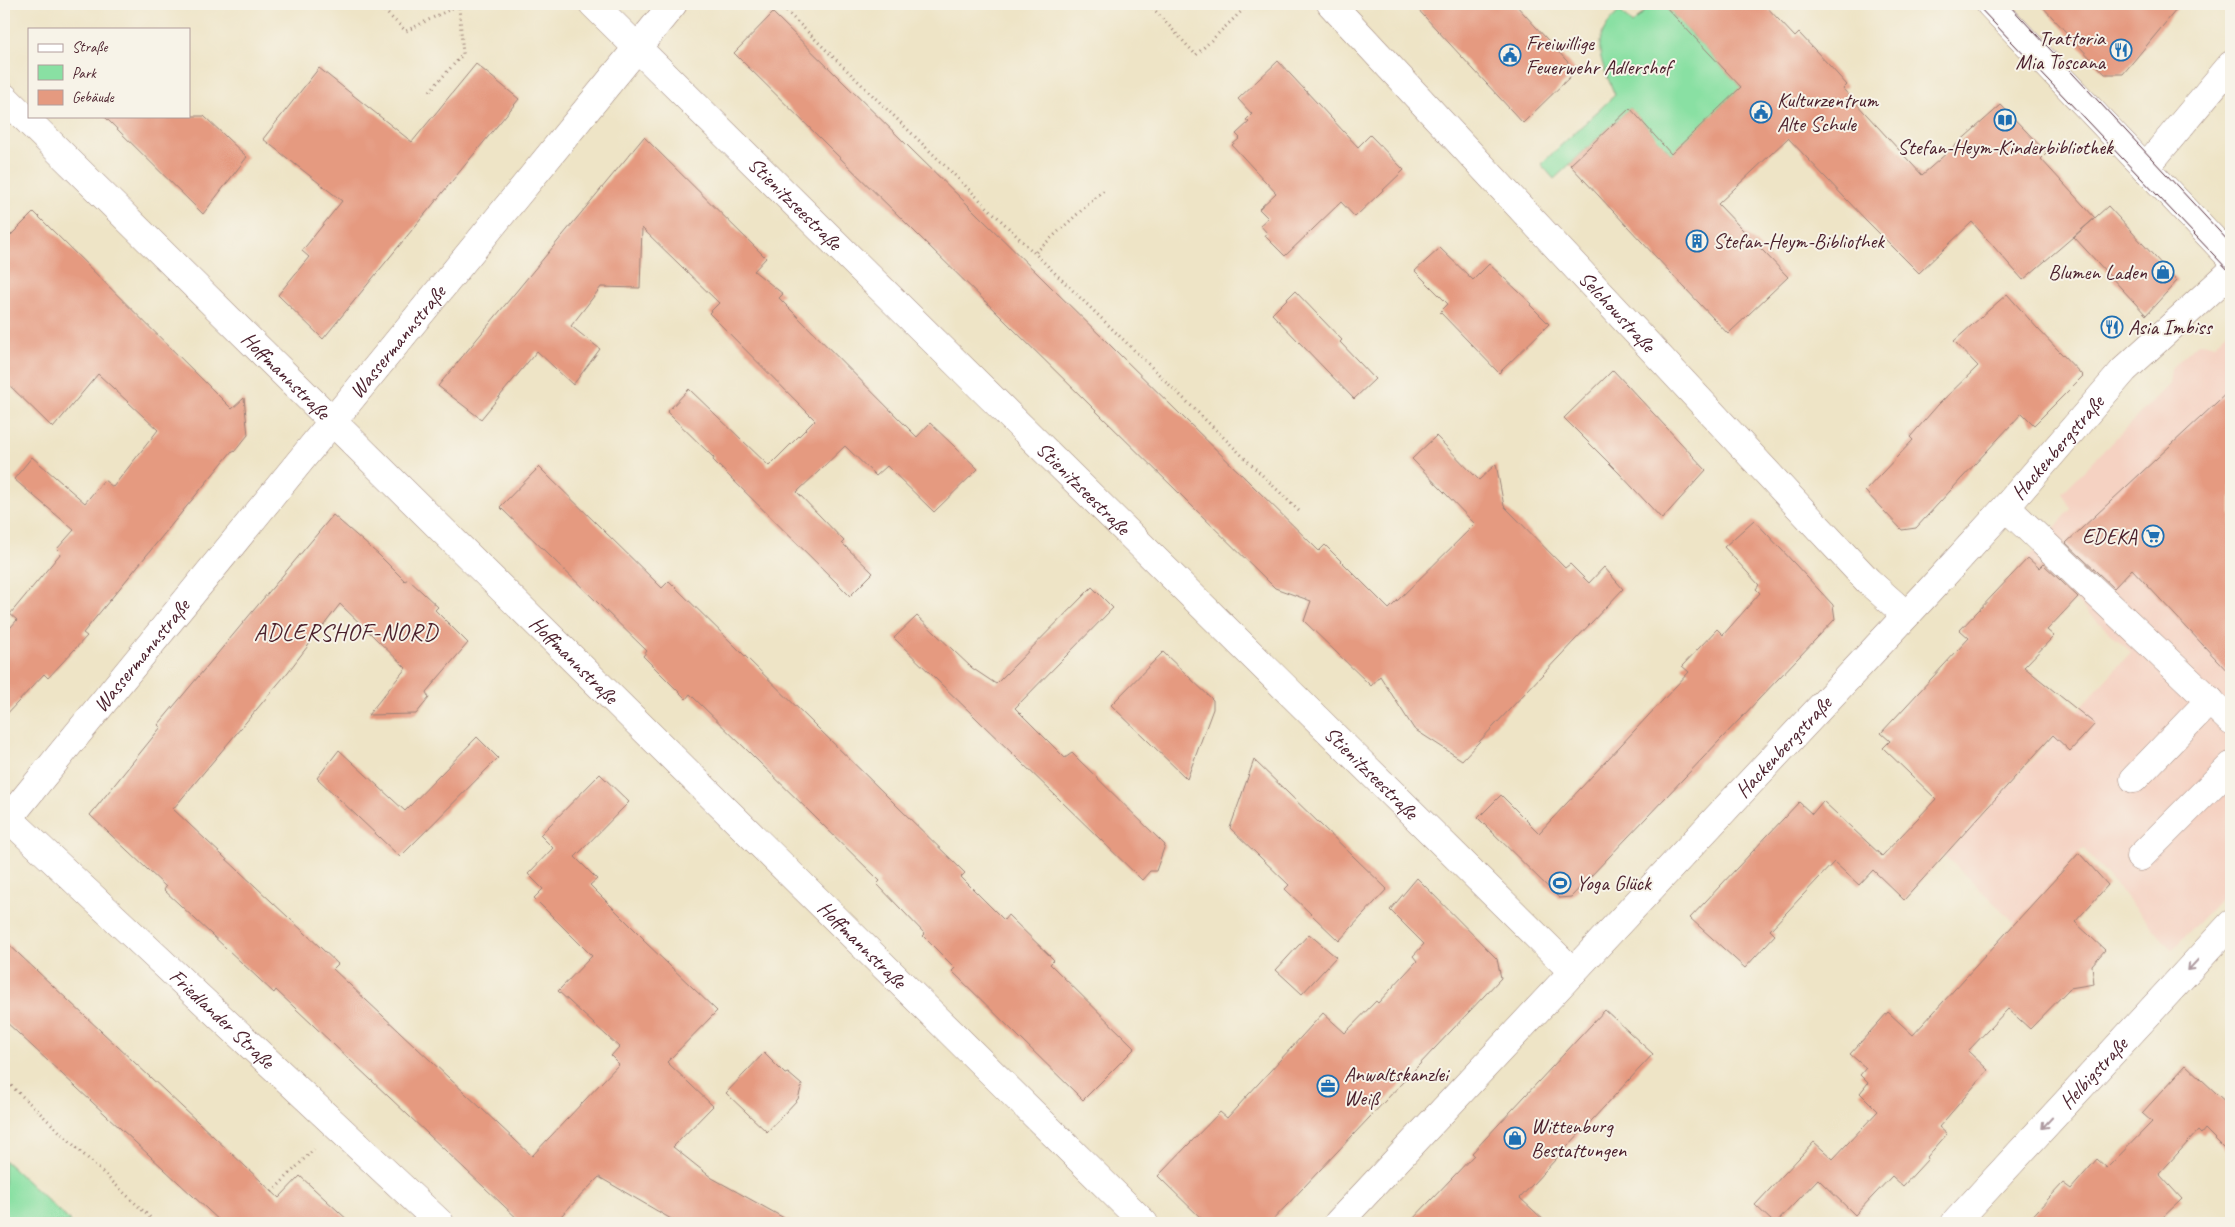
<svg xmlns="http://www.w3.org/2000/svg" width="2235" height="1227" viewBox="0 0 2235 1227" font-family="Caveat,sans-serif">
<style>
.built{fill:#f5d2c2}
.green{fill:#89e0a3;stroke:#6a8067}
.building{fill:#e59a80}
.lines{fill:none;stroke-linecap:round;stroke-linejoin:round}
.minor-casing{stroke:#9c8278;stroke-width:29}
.path{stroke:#9c8278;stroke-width:3;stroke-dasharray:1 4;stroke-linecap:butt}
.minor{stroke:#fff;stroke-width:28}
.tram{stroke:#4a1f2b;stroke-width:1}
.oneway{stroke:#ae9aa0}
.labels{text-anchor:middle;stroke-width:4;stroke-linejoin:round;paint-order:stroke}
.poi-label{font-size:21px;fill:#4a1f2b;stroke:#f7f3e8;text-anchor:start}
.street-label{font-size:21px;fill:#4a1f2b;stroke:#f7f3e8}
.quarter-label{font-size:24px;letter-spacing:1px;fill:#4a1f2b;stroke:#f7f3e8}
</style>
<rect width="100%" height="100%" fill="#f7f3e8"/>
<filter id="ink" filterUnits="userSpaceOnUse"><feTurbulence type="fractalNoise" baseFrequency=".02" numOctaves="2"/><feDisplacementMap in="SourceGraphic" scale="10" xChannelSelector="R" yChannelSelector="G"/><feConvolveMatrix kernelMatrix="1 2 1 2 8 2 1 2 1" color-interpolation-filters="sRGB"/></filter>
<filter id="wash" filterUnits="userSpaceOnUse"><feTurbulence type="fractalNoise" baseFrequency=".0096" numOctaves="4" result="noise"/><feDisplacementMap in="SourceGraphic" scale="20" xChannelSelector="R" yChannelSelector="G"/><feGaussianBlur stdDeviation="1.12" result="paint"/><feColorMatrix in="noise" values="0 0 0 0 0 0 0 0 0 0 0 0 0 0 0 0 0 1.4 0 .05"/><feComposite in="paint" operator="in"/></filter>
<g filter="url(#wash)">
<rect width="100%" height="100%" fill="#eee4c6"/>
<path class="built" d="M2227,331l4,5v552l-59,62 -89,-102 -68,75 -70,-67 186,-204 -103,-94 43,-49 -9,-16 107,-109 2,-16 27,-25 17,1z"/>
<path class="green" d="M1652,4h11l78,83 -70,67 -41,-46 -76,71 -13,-15 74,-69c-14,-34 -28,-56 5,-84l12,13z
M4,1160l68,63h-68z"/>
<g id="blocks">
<path class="building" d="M1413,4h102l61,67 -53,52z
M1663,4h101l31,33 4,-4 30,32 18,20 -4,4 79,86 79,-70 46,48 -6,6 54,59 -72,62 -51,-58 -53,51 -54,-54 -77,-81 -70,66 70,73 -60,57 -158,-169 60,-57 41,46 70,-67z
M2040,4h141l-58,70h-18z
M773,13l546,538 6,-6 64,64 86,-85 -63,-65 24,-23 43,44 17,-16 8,42 61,62 5,-4 19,19 15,-16 19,22 -161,171 -48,-31 -34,-53 -9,10 -67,-65 7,-20 -36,-13 -541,-535z
M1278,61l80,86 12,-12 34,35 -49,47 -14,-15 -56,54 -20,-20 2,-3 -7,-8 8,-7 -9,-9 17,-16 -44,-48 8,-7 -4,-4 13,-12 -3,-2 6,-6 -14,-15z
M476,64l43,35 -196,240 -45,-44 31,-38 -7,-6 40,-50 -79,-62 56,-71 93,74z
M104,116h100l43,41 -44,57z
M644,137l122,121 -12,13 29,23 -4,4 138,139 13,-14 48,46 -44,43 -47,-46 -11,10 -31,-30 -48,46 47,49 -2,2 31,30 -23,23 -137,-136 1,-2 -47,-46 22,-23 80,77 46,-46 -106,-107 10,-10 -77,-75 -2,60 -39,-1 -30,39 29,23 -27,36 -36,-34 -56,68 -43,-33z
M2108,206l69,75 -31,34 -72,-78z
M34,212l198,197 12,-11 4,37 -14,17 -2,-1 -149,182 4,3 -39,42 -4,-4 -40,43v-82l13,-15 -7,-6 51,-61 -4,-4 17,-19 -60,-51 18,-22 53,46 19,-23 9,7 45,-57 -60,-56 -45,54 -49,-48v-138z
M1440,248l33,32 16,-16 43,40 -2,1 19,19 -50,49 -59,-61 8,-8 -33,-33z
M1295,291l47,49 -2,2 35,37 -21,20 -82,-85z
M2007,294l30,34 46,48 -49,49 -12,-12 -106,115 -14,2 -37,-39 48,-51 -3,-3 28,-32 40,-39 -24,-25z
M1613,370l93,100 -44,49 -43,-46 -55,-55z
M2231,389v286l-99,-106 -18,19 -48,-45z
M539,467l123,121 7,-7 296,292 -4,4 43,43 4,-5 46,45 -4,4 85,84 -52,52 -131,-129 3,-3 -32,-32 2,-2 -48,-50 3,-3 -190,-187 -4,5 -43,-43 4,-5 -147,-144z
M333,515l46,40 26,26 3,-2 30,28 -3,3 33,33 -42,49 3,6 -13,16 -48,1 38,-47 -66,-64 -52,68 -115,137 165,155 -5,5 199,187 87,-92 -8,-8 8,-9 -61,-56 34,-35 -58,-58 9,-9 -15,-15 25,-26 -13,-13 60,-61 29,28 -54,55 22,22 -7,6 54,54 -1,1 74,71 -50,51 46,44 -40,41 39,31 81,45h-115l-79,-46 -45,46h-32l-246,-233 -2,3 -110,-103 2,-3 -76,-72 71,-88 -3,-2z
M1754,520l79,85 2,14 -264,278 -12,1 -81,-80 23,-23 38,38 150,-161 -7,-6 35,-37 6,6 37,-42 -4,-4 3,-4 -35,-38z
M2028,558l11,10 4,-4 35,33 -31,33 7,6 -30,31 71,57 -25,27 -17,-16 -149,165 -31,-30 -14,15 -25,-23 -64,68 5,5 -30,33 -55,-50 109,-116 13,12 11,-13 59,55 54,-57 -53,-51 7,-7 -9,-8 88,-95 -9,-8z
M1092,587l21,21 -98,100 50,50 7,-5 93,92 -9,26h-6l-8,9 -248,-242 23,-22 55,52 24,16z
M1163,652l50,48v9l-26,70 -76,-74z
M477,737l21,21 -98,99 -83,-79 22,-28 66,61z
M1254,760l133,129 -48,52 -54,-52 4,-4 -59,-57z
M2079,853l29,32 -33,37 30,28 -13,15 2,19 -24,4 -40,41 -22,-20 -40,42 20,19 -49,57 8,7 -20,23 1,2 -25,27 -11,-10 -37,39 -37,-36 -42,44h-2l-19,-18 59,-63 19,17 45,-48 -18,-18 8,-10 -8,-8 6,-7 -16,-14 38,-42 25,23z
M1417,878l80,81 4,19 -231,245h-64l-48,-47 62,-64 7,6 96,-105 22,20 31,-32 2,2 39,-42 -4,-5 11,-12 -34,-34z
M1309,934l27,23 -34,37 -26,-24z
M4,940l275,258 21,-22 51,47h-129l-218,-203z
M1605,1010l48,44 -133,144 27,25h-138l65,-68 -2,-2z
M764,1053l21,21 3,-1 14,12 -4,14 -31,33 -41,-39z
M2186,1065l45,42v48l-26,-26 -4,5 -3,-3 -39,43 23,25 -25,24h-131l37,-40 8,6 26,-30 10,9 45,-46 -10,-9z"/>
</g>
</g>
<g filter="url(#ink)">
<use href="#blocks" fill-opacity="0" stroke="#9c8278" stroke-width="1"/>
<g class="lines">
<g class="minor-casing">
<g id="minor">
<path id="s1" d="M593,4l980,968"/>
<path id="s2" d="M1331,4l537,577 38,34"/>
<path d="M1990,4l241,254"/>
<path id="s3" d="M4,97l1140,1126"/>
<path d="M2145,168l86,-103"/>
<path d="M2006,507l225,214"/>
<path d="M2134,779l76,-79"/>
<path id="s4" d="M4,814l436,409"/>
<path id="s5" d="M8,819l665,-815"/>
<path d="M2140,857l91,-91"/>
<path id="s6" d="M1338,1223l593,-634 75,-82 118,-137 107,-98"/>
<path id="s7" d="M1955,1223l276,-299"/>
</g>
</g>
<path class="path" d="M377,4l29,27 55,-27
M779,4l521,508
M1149,4l47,51 53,-51
M430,91l33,-37 -4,-47
M1036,252l70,-64
M4,1079l152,144
M272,1192l42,-43"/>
<use href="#minor" class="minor"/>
<path class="tram" d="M1976,4l255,269
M2008,4l223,240"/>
</g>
<defs><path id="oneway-shaft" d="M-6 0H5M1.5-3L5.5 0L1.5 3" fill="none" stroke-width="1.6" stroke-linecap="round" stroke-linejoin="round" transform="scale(1.25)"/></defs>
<g class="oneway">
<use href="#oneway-shaft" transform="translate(2193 965) rotate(133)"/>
<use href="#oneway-shaft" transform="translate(2047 1123) rotate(133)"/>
</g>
</g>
<defs>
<g id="restaurant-ring" transform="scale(1.125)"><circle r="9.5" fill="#f7f3e8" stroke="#1f6fb2" stroke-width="1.5"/><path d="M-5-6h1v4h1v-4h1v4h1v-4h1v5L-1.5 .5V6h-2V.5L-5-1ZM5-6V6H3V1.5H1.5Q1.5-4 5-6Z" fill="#1f6fb2"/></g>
<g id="civic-ring" transform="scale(1.125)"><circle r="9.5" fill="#f7f3e8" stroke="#1f6fb2" stroke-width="1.5"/><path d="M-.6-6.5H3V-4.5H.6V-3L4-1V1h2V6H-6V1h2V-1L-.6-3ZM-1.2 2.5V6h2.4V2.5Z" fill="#1f6fb2"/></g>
<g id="library-ring" transform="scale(1.125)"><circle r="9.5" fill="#f7f3e8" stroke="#1f6fb2" stroke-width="1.5"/><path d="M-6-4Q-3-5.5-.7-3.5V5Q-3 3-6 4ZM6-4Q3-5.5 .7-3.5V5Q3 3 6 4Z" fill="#1f6fb2"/></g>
<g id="building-ring" transform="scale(1.125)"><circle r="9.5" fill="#f7f3e8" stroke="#1f6fb2" stroke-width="1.5"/><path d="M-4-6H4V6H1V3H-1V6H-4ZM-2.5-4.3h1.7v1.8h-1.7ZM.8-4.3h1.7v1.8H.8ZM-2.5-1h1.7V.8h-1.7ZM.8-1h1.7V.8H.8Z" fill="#1f6fb2"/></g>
<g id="shop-ring" transform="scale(1.125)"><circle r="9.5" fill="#f7f3e8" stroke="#1f6fb2" stroke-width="1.5"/><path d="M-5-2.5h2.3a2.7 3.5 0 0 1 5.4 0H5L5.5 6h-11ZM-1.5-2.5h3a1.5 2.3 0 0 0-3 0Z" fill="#1f6fb2"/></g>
<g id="supermarket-ring" transform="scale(1.125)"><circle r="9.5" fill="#f7f3e8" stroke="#1f6fb2" stroke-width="1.5"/><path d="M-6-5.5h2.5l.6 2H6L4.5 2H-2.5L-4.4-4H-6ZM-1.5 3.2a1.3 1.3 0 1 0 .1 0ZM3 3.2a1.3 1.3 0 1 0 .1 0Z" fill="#1f6fb2"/></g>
<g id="stadium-ring" transform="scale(1.125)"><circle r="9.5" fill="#f7f3e8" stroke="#1f6fb2" stroke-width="1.5"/><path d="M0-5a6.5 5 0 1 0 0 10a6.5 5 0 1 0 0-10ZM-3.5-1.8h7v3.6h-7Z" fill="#1f6fb2"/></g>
<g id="office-ring" transform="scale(1.125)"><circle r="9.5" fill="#f7f3e8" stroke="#1f6fb2" stroke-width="1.5"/><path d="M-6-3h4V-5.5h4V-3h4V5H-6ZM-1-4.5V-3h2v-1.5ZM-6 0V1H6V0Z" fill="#1f6fb2"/></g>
</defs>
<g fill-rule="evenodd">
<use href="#restaurant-ring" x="2121" y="50"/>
<use href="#civic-ring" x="1510" y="55"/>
<use href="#civic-ring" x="1761" y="112"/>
<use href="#library-ring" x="2005" y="120"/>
<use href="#building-ring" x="1697" y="241"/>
<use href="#shop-ring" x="2163" y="272"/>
<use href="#restaurant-ring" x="2112" y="327"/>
<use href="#supermarket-ring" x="2153" y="536"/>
<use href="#stadium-ring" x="1560" y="883"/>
<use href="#office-ring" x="1328" y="1086"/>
<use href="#shop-ring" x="1515" y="1138"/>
</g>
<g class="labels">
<g class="poi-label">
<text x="2105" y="45" text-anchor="end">Trattoria<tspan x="2105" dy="24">Mia Toscana</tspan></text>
<text x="1526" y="50">Freiwillige<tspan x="1526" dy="24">Feuerwehr Adlershof</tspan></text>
<text x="1777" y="107">Kulturzentrum<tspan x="1777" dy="24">Alte Schule</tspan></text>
<text x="2005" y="154" text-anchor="middle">Stefan-Heym-Kinderbibliothek</text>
<text x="1713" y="248">Stefan-Heym-Bibliothek</text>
<text x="2147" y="279" text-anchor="end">Blumen Laden</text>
<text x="2128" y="334">Asia Imbiss</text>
<text x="2137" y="543" text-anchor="end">EDEKA</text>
<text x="1576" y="890">Yoga Glück</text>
<text x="1344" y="1081">Anwaltskanzlei<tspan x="1344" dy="24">Weiß</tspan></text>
<text x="1531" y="1133">Wittenburg<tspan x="1531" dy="24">Bestattungen</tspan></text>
</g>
<g class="street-label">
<text dy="7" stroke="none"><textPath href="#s1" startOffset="284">Stienitzseestraße</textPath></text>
<text dy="7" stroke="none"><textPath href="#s2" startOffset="420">Selchowstraße</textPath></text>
<text dy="7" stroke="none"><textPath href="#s5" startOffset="616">Wassermannstraße</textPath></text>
<text dy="7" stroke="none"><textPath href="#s3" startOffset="396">Hoffmannstraße</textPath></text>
<text dy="7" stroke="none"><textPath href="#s6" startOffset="1058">Hackenbergstraße</textPath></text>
<text dy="7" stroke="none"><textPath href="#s1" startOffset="689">Stienitzseestraße</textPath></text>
<text dy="7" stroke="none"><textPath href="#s5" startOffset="211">Wassermannstraße</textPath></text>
<text dy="7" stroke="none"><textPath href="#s3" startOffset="801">Hoffmannstraße</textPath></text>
<text dy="7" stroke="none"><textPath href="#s6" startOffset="652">Hackenbergstraße</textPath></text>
<text dy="7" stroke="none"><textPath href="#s1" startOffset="1094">Stienitzseestraße</textPath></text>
<text dy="7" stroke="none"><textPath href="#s3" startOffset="1206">Hoffmannstraße</textPath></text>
<text dy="7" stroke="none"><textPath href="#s4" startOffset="299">Friedlander Straße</textPath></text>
<text dy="7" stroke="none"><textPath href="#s7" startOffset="204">Helbigstraße</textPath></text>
</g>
<g class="quarter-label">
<text x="346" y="640">ADLERSHOF-NORD</text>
</g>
</g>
<rect width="2235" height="1227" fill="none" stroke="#f7f3e8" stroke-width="20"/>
<rect x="28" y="28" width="162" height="90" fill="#f7f3e8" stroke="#b29e9c"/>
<rect x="38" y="44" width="25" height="8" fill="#ffffff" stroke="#b29e9c"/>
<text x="72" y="52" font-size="15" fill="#4a1f2b">Straße</text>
<rect x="38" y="65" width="25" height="15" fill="#89e0a3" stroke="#b29e9c"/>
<text x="72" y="78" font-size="15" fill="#4a1f2b">Park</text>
<rect x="38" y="90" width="25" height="15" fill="#e59a80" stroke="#b29e9c"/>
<text x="72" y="102" font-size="15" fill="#4a1f2b">Gebäude</text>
</svg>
